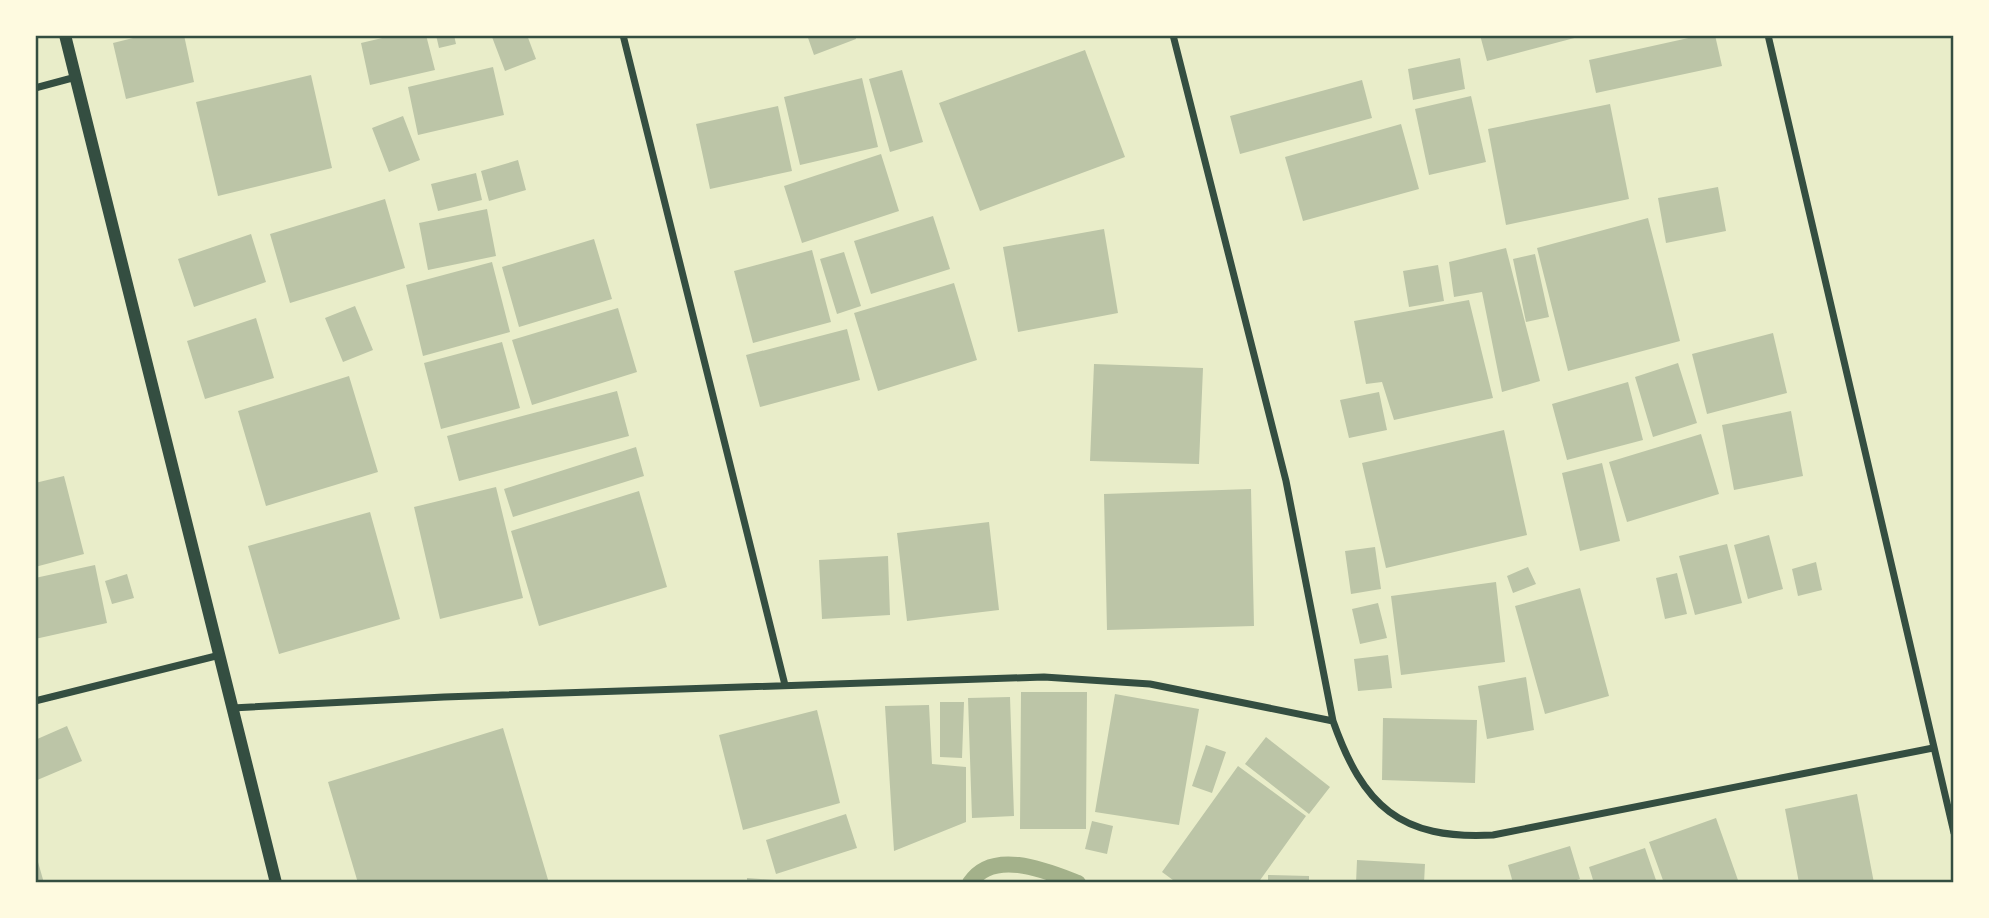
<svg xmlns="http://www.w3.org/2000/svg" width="1989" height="918" viewBox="0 0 1989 918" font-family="Georgia,serif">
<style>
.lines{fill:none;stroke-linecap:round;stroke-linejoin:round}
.stream{stroke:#a3b18a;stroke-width:16}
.building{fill:#bcc5a7}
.minor{stroke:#344e41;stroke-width:7}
.tertiary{stroke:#344e41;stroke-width:12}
.neatline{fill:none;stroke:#344e41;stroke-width:2.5}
</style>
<rect width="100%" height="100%" fill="#e9edc9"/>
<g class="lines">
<path class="stream" d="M970,883c23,-35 77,-12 108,0"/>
</g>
<path class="building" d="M145,35h39l10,47 -68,17 -13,-56z
M395,35h31l9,35 -65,15 -9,-42z
M436,35h18l2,9 -17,4z
M498,35h29l9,24 -31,12 -13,-34z
M807,35h48l1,4 -42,16z
M1480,35h101l1,1 -95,25z
M1702,35h13l7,31 -126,27 -7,-33z
M1085,50l40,107 -145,54 -41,-108z
M1460,58l5,31 -52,11 -5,-31z
M493,67l11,48 -86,20 -10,-48z
M902,70l21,72 -33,10 -21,-73z
M311,75l21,93 -114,28 -22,-94z
M862,78l16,69 -78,18 -16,-68z
M1362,80l10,38 -132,36 -10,-38z
M1471,96l15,66 -57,13 -14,-66z
M1610,104l19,95 -123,26 -18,-96z
M778,106l14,65 -82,18 -14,-65z
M403,116l17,44 -31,12 -17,-44z
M1401,124l18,65 -116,32 -18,-64z
M881,154l18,57 -97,32 -18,-57z
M518,160l8,30 -37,11 -8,-30z
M476,173l6,27 -44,11 -7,-27z
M1718,187l8,44 -60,12 -8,-45z
M385,199l20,69 -115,35 -20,-69z
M487,209l9,47 -68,14 -9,-47z
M933,216l17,53 -79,25 -17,-53z
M1648,218l32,123 -112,30 -31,-123z
M1104,229l14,84 -100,19 -15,-85z
M251,234l15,48 -72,25 -16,-48z
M594,239l18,60 -93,28 -17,-60z
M1506,248l34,133 -38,11 -20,-100 -28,5 -5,-35z
M812,250l19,72 -78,21 -19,-72z
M844,252l17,54 -24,8 -17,-55z
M1535,254l14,63 -23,5 -13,-63z
M492,262l18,70 -87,24 -17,-71z
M1438,265l6,36 -35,6 -6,-36z
M954,283l23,77 -99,31 -24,-78z
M1469,300l24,98 -99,22 -12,-38 -16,2 -12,-63z
M355,306l18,44 -30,12 -18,-44z
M618,308l19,64 -105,33 -20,-65z
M256,318l18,60 -69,21 -18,-58z
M847,329l13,51 -100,27 -14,-52z
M1773,333l14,60 -80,21 -15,-60z
M502,342l18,66 -79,21 -17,-66z
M1678,363l19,60 -44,14 -18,-60z
M1094,364l109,4 -4,96 -109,-3z
M349,376l29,96 -112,34 -28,-95z
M1628,382l15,58 -76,20 -15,-56z
M617,391l12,45 -170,45 -12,-45z
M1379,392l8,38 -38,8 -9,-38z
M1791,411l12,65 -69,14 -12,-65z
M1504,430l23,105 -141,33 -24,-105z
M1701,434l18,60 -92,28 -18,-60z
M636,447l8,29 -131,41 -9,-28z
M1602,463l18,78 -40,10 -18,-78z
M64,476l20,78 -49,13v-84z
M496,487l27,111 -83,21 -26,-112z
M1251,489l3,137 -147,4 -3,-136z
M639,491l28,96 -128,39 -28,-95z
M370,512l30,107 -121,35 -31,-108z
M989,522l10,88 -92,11 -10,-88z
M1769,535l14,54 -35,10 -14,-54z
M1727,544l15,59 -47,12 -16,-59z
M1375,547l6,42 -30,5 -6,-43z
M888,556l2,59 -68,4 -3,-59z
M1816,562l6,28 -24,6 -6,-27z
M95,565l12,58 -72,16v-61z
M1528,567l8,17 -23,9 -6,-17z
M1677,573l10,41 -22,5 -9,-41z
M127,574l7,24 -22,6 -7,-23z
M1496,582l9,80 -104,13 -10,-79z
M1580,588l29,108 -64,18 -30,-108z
M1378,603l9,35 -27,6 -8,-35z
M1388,655l4,33 -34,3 -4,-32z
M1526,677l8,53 -47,9 -9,-53z
M1021,692h66l-1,137h-66z
M1115,694l84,15 -20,116 -84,-13z
M1010,697l4,119 -42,2 -4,-120z
M940,702h24l-2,56 -22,-1z
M929,705l3,59 34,3v55l-72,29 -9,-145z
M817,710l23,93 -97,27 -24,-95z
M1383,718l94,2 -2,63 -93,-3z
M67,726l15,35 -47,20v-41z
M503,728l46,155h-191l-30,-101z
M1266,737l64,50 -21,27 -64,-50z
M1206,745l20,7 -14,41 -20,-7z
M1238,766l68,50 -48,67h-81l-15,-11z
M1857,794l17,89h-75l-14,-74z
M846,814l11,34 -81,26 -10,-34z
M1716,818l23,65h-75l-15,-41z
M1092,821l21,5 -6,28 -22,-5z
M1570,846l10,33 -13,4h-54l-5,-18z
M1645,848l12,35h-63l-5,-16z
M36,855l8,28h-9z
M1357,860l68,4 -1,19h-68z
M1268,875l41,1v7h-41z
M747,878l41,3v2h-41z"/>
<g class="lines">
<path class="minor" d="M623,35l162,650
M1173,35l113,446 47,240
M1768,35l186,798
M35,88l41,-11
M35,701l185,-46
M232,708l212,-11 600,-20 106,7 183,37c30,85 67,119 160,114l440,-87"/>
<path class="tertiary" d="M65,35l211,848"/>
</g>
<rect width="1989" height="918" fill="none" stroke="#fefae0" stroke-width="74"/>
<rect x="37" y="37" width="1915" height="844" class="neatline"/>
</svg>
